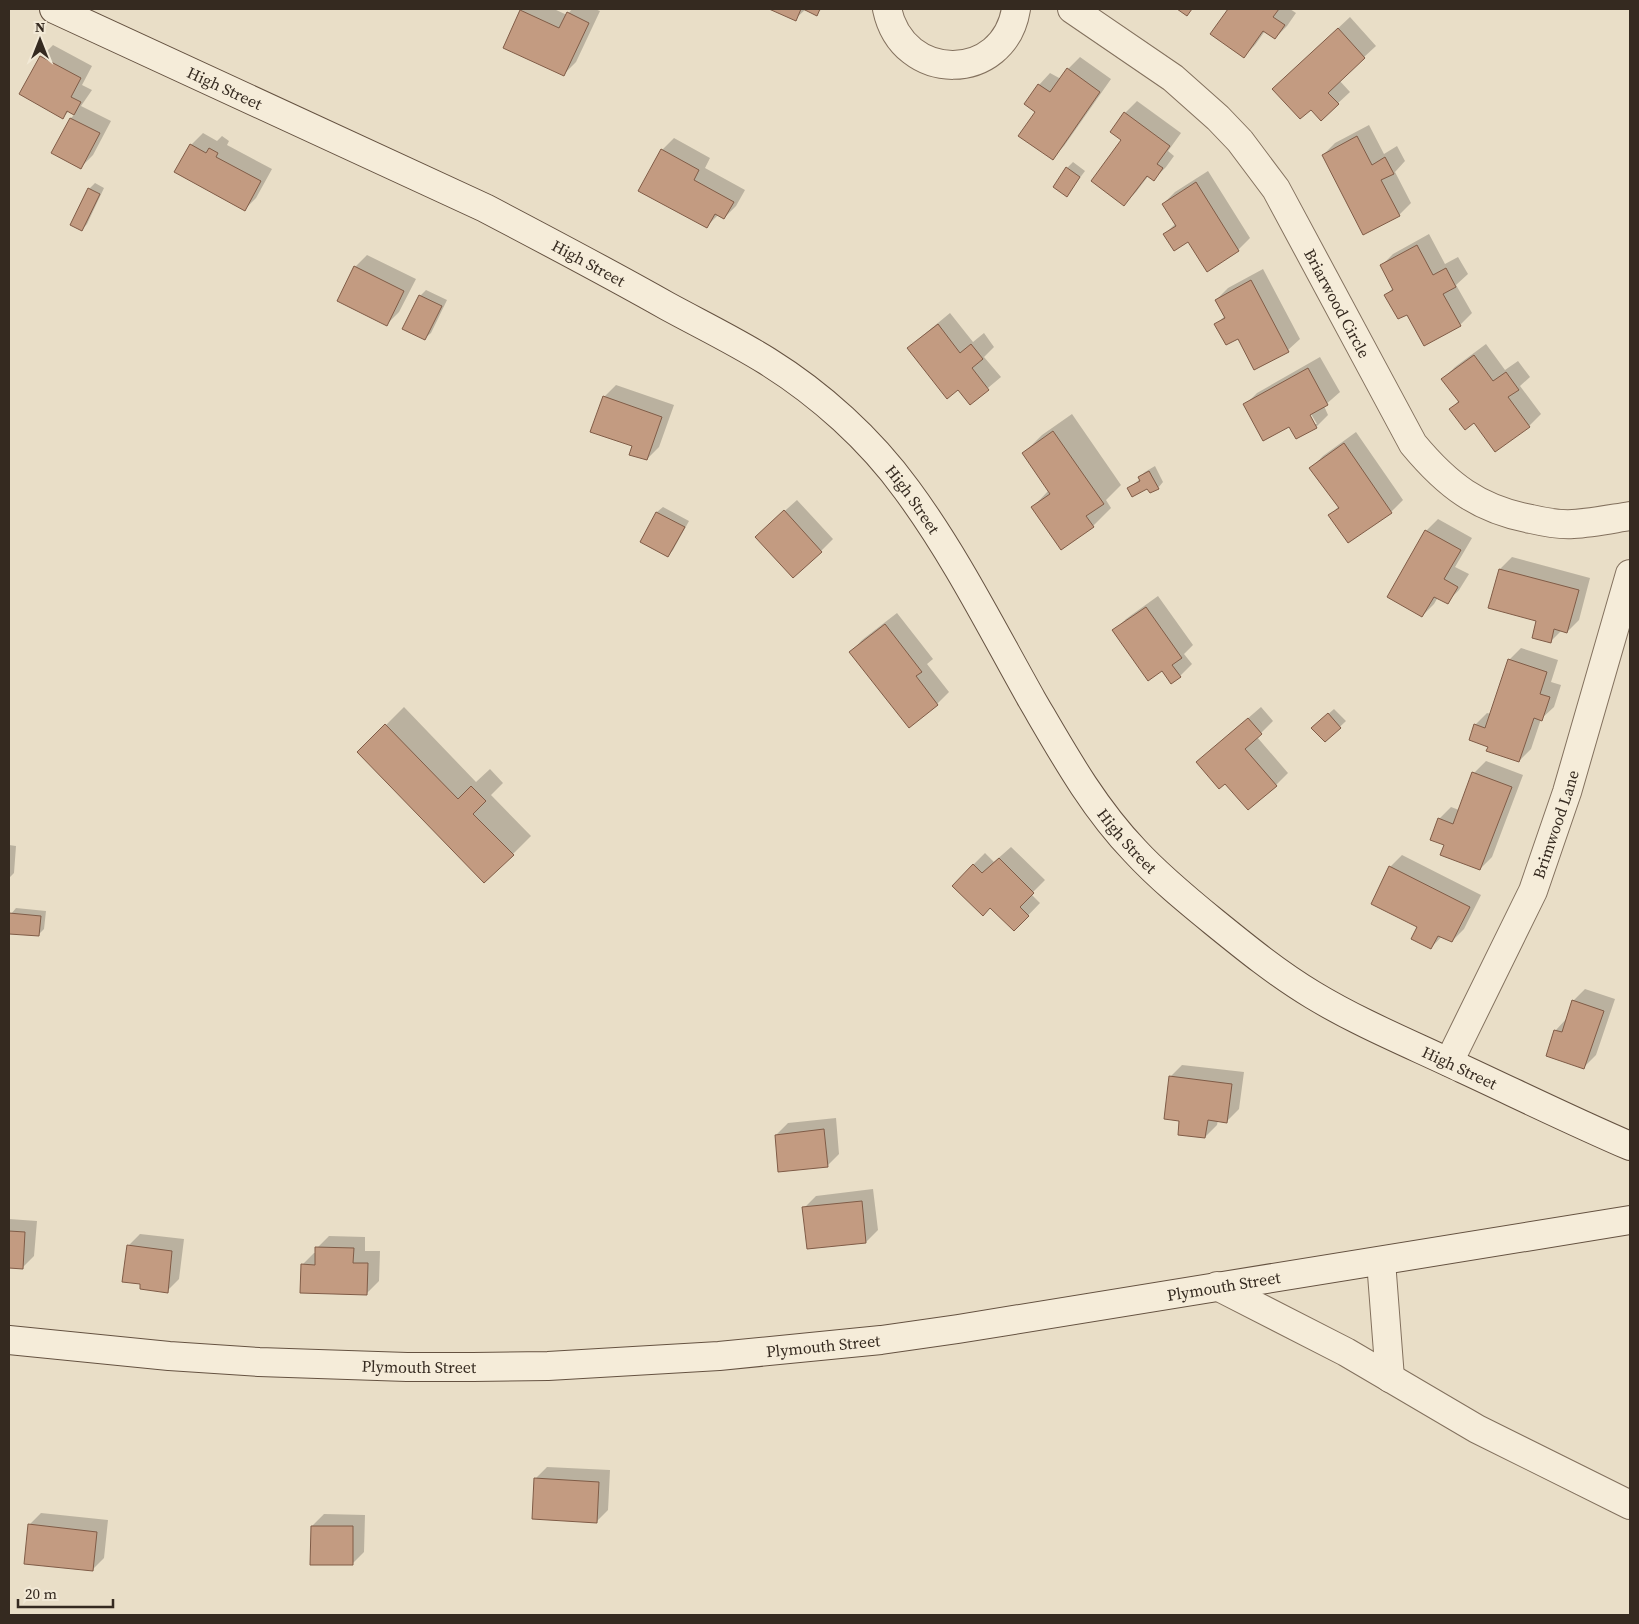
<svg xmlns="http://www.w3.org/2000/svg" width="1639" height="1624" viewBox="0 0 1639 1624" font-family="'Source Serif 4',serif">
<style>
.shadow{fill:#0003;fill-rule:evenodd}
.building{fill:#c39b81;stroke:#805c47}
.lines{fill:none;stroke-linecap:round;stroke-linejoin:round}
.street-casing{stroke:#83715e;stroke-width:30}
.secondary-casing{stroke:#655241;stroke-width:30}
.street{stroke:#f5ecd9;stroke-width:28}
.secondary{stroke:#f5ecd9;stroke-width:28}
.labels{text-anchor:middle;stroke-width:4.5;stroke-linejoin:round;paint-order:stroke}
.street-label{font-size:16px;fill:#352a20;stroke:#f2e9d6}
</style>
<rect width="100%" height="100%" fill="#e9dec7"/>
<path class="shadow" d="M524,9h30l13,6 5,-6h23l5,2 -24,51 -12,12 -43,-63z
M772,9h50l-6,5 -10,-5 -11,10z
M1230,9h60l6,4 -9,13 -12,12 -10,-7 -10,14 -12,12 -31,-23z
M1350,17l26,29 -37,34 11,12 -29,27 -35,-42z
M53,45l39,21 -10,19 10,5 -11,16 30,15 -18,34 -12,12 -28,-15 18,-34 4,-4 -6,-3 -6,6 -22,-60z
M1080,57l31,22 -47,67 -12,12 -15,-47 2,-26 11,-12 11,6 7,-10z
M1137,101l44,32 -13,18 6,5 -8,11 -12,12 -5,-4 -13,17 -12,12 -1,-64 2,-27z
M1369,125l15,29 13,-8 8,15 -10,11 16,31 -12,12 -76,-60 12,-12z
M203,133l14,8 5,-5 7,5 -2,4 45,24 -16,29 -12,12 -53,-65z
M674,138l36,20 -5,10 40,22 -9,16 -12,12 -6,-3 -12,12 -44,-77z
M1073,162l12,9 -18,24v-27z
M1208,171l42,67 -12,12 -50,-10 -23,-6 11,-11 -13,-19 12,-12z
M95,183l9,5 -17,36 -5,6 7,-41z
M1429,234l16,30 13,-7 10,17 -12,11 16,28 -12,12 -53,-12 -21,-18 7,-7 -12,-22 12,-12z
M367,255l49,24 -17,33 -12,12 -32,-57z
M1263,269l37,70 -12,11 -50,-13 -22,-13 9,-8 -9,-16 12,-12z
M426,290l21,10 -16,33 -6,5 -5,-42z
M950,313l23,29 11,-9 10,14 -10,10 17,20 -31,26 -12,-15 -49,-40 12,-11z
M1486,344l19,26 13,-9 12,16 -10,9 21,28 -12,12 -55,-4 -23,-13 8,-9 -16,-21 12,-12z
M1320,357l20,35 -16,14 4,9 -12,12 -27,-2 -44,-20 12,-12zM1308,409l9,15h-3l-8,-14z
M616,385l58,20 -15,42 -12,12 -13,-14 -30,-48z
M1072,414l49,71 -15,15 5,8 -18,18 -60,-19 16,-17 -25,-37 18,-18z
M1356,432l47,68 -12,12 -42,29 -19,-26 9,-9 -28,-38 12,-12z
M1155,466l8,16 -5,6h-29l11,-9 -1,-2 6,-5z
M797,500l36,39 -12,12 -52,-26z
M663,507l26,14 -16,29 -5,6 -27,-14 16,-30z
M1438,519l34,19 -17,29 14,7 -10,16 -12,12 -9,-5 -4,7 -12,12 4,-85z
M1512,557l78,21 -11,42 -12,12 -5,-2 -12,12 -12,-21 -48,-14 10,-38z
M1158,596l35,49 -9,9 8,10 -12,12 -18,-7 -48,-38 12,-12z
M897,613l36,46 -6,5 22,28 -12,12 -28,22 -58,-74 11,-12z
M1521,648l37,12 -7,22 10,3 -7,22 -13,12 -10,30 -12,12 -30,-15 -14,-21 12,-12 4,1 18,-54z
M404,707l72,75 14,-13 13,14 -12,12 40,41 -18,18 -154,-102z
M1261,707l12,14 -16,16 31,36 -12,12 -66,-34z
M1334,709l12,12 -21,20 -6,-19z
M1486,761l37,14 -31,82 -12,12 -35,-24 -6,-26 12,-12 8,3 15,-37z
M9,845l7,1 -2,27 -5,5z
M1011,847l34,33 -14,14 9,9 -26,27 -41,-65 12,-12 9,9z
M1402,855l79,40 -17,34 -12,12 -10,-5 -11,12 -41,-81z
M16,908l30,3 -2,18 -5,5 -28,-20z
M1585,989l30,10 -19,56 -12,12 -37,-12 9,-25 11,-12 6,-17z
M1182,1065l62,7 -5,37 -12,12 -9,-1 -1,5 -12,12 -24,-17 -11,-43z
M836,1118l3,36 -12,12 -51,-31 12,-12z
M873,1189l5,41 -12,12 -62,-34 12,-12z
M9,1219l28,2 -3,35 -12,12 -13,-1z
M140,1234l44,5 -5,40 -12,12 -25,-8 -14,-37z
M329,1236l36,1v14h15l-1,30 -12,12 -65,-28 12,-12h3v-5z
M547,1467l63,3 -2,40 -12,12 -61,-43z
M41,1513l67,7 -4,38 -12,12 -63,-45z
M324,1514l41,1 -1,37 -12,12 -40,-38z"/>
<path class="building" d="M769,9h32l-5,12z
M803,9h17l-3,7z
M1177,9h15l-5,7z
M1228,9h51l-6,8 12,8 -10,14 -12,-8 -19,27 -34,-24z
M520,10l39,18 8,-16 22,11 -25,53 -61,-28z
M1338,28l27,30 -37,35 11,11 -18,17 -10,-11 -11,9 -28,-30z
M40,56l41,22 -10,19 10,5 -7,13 -7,-4 -4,8 -44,-25z
M1067,68l33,24 -47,68 -35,-24 17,-24 -11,-8 14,-20 12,8z
M1124,112l46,34 -13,18 6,4 -9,13 -7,-5 -23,30 -33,-25 30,-41 -11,-8z
M70,118l30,15 -19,36 -30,-16z
M1357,136l15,29 13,-8 9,17 -13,6 19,36 -37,19 -41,-80z
M190,144l16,9 3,-5 9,5 -2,4 45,24 -16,30 -71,-39z
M661,149l38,21 -5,10 40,22 -10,17 -9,-5 -8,14 -69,-37z
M1066,167l14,10 -13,20 -14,-10z
M1196,182l43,69 -32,21 -19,-30 -14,9 -11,-17 13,-8 -14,-22z
M88,188l12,6 -18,37 -12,-6z
M1417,245l16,30 13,-7 10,19 -13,7 18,32 -37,20 -17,-31 -9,4 -14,-24 9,-5 -13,-25z
M354,266l50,25 -17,35 -50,-25z
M1251,280l38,72 -35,18 -16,-31 -12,6 -12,-21 11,-6 -10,-18z
M419,295l23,11 -17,34 -23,-11z
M938,324l22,29 11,-9 12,15 -11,9 17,22 -19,15 -12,-15 -11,9 -40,-51z
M1474,355l19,26 13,-9 13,18 -11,7 22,30 -35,25 -21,-29 -9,7 -16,-21 10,-7 -18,-23z
M1308,368l20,37 -18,10 7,13 -21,11 -7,-12 -26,14 -20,-37z
M603,396l59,21 -15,43 -18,-5 3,-9 -42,-14z
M1053,431l51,73 -18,12 8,11 -33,23 -30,-43 19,-13 -28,-41z
M1344,443l48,70 -44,30 -20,-28 11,-7 -30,-40z
M1149,471l10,18 -9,4 -3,-4 -15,8 -5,-9 13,-7 -2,-4z
M784,510l38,42 -29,26 -38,-41z
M656,512l29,15 -17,30 -28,-15z
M1425,530l36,20 -17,29 14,8 -10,17 -14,-7 -12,20 -35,-20z
M1499,569l80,21 -12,43 -13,-4 -3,14 -19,-5 4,-17 -48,-13z
M1146,607l36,51 -10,7 9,12 -10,7 -9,-13 -14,10 -36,-51z
M885,624l37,48 -6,4 22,29 -29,23 -60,-76z
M1508,659l39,13 -7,22 10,3 -8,24 -8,-3 -15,44 -33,-11 2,-4 -19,-7 5,-16 11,4z
M1328,713l13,15 -16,14 -14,-14z
M1248,718l14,16 -17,15 32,37 -29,24 -23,-26 -6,5 -23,-27z
M385,724l73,75 13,-13 15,15 -13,13 41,41 -30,28 -127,-131z
M1472,772l40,15 -32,83 -40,-15 4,-10 -14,-5 8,-22 15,6z
M999,858l35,35 -14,14 9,9 -15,15 -24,-23 -7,8 -31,-30 21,-22 9,9z
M1389,866l81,41 -18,35 -14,-6 -7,13 -20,-10 6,-12 -46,-23z
M9,913l32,3 -2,20 -30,-2z
M1572,1000l32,11 -20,58 -38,-13 8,-26 8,2z
M1169,1076l63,8 -5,39 -19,-3 -3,18 -27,-3 1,-14 -15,-2z
M824,1129l4,38 -50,5 -3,-37z
M862,1201l4,42 -59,6 -5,-42z
M9,1231l16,1 -2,37 -14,-1z
M127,1245l45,6 -4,42 -28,-4v-5l-18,-2z
M315,1247l39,1 -1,15h15l-1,32 -67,-2 1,-29 14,1z
M534,1478l65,4 -2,41 -65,-4z
M28,1524l69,8 -4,39 -69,-7z
M311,1526h42v39h-43z"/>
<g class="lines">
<g class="street-casing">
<g id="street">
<path d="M887,9c16,75 117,74 129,0"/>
<path id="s1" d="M1072,9l101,69 45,40 22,23 36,48 137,255c34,41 65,65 118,75 13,3 28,6 42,5 19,-1 38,-5 57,-8"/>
<path id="s2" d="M1449,1062l84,-171 34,-99 63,-218"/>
<path d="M1381,1261l9,117"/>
<path d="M1217,1286l129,66 131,77 153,76"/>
</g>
</g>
<g class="secondary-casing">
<g id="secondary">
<path id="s3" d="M54,9l431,199c61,32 122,64 182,98 33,18 68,35 100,55 53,33 103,78 140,129 48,65 85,139 125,210 31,53 60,106 103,151 24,26 52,49 79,71 32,26 64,52 99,73 48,29 100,50 150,74 56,26 111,53 167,77"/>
<path id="s4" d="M9,1340l160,16 90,6 148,5h66l75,-1 171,-10 162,-16 77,-11 672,-109"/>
</g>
</g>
<use href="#street" class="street"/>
<use href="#secondary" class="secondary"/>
</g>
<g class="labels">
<g class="street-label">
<text dy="6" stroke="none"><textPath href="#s3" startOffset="188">High Street</textPath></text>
<text dy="6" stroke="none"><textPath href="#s3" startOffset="592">High Street</textPath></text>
<text dy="6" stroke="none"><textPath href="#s1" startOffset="404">Briarwood Circle</textPath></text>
<text dy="6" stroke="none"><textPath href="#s3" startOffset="998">High Street</textPath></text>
<text dy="6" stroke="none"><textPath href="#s2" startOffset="261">Brimwood Lane</textPath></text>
<text dy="6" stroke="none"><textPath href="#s3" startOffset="1402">High Street</textPath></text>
<text dy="6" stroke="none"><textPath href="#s3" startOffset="1808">High Street</textPath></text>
<text dy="6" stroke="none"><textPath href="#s4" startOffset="1221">Plymouth Street</textPath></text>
<text dy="6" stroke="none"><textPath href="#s4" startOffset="816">Plymouth Street</textPath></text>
<text dy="6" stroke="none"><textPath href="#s4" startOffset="411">Plymouth Street</textPath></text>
</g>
</g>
<rect width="1639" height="1624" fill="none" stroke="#352a20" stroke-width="20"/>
<g transform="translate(40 40)" stroke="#f2e9d6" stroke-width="4" paint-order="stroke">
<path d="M0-4L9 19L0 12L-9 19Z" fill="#352a20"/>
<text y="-8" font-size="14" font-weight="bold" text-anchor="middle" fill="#352a20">N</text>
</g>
<path d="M18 1599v8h95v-8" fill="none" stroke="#352a20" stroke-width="2.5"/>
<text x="25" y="1599" font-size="15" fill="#352a20" stroke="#f2e9d6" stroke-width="4" paint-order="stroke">20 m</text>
</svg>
